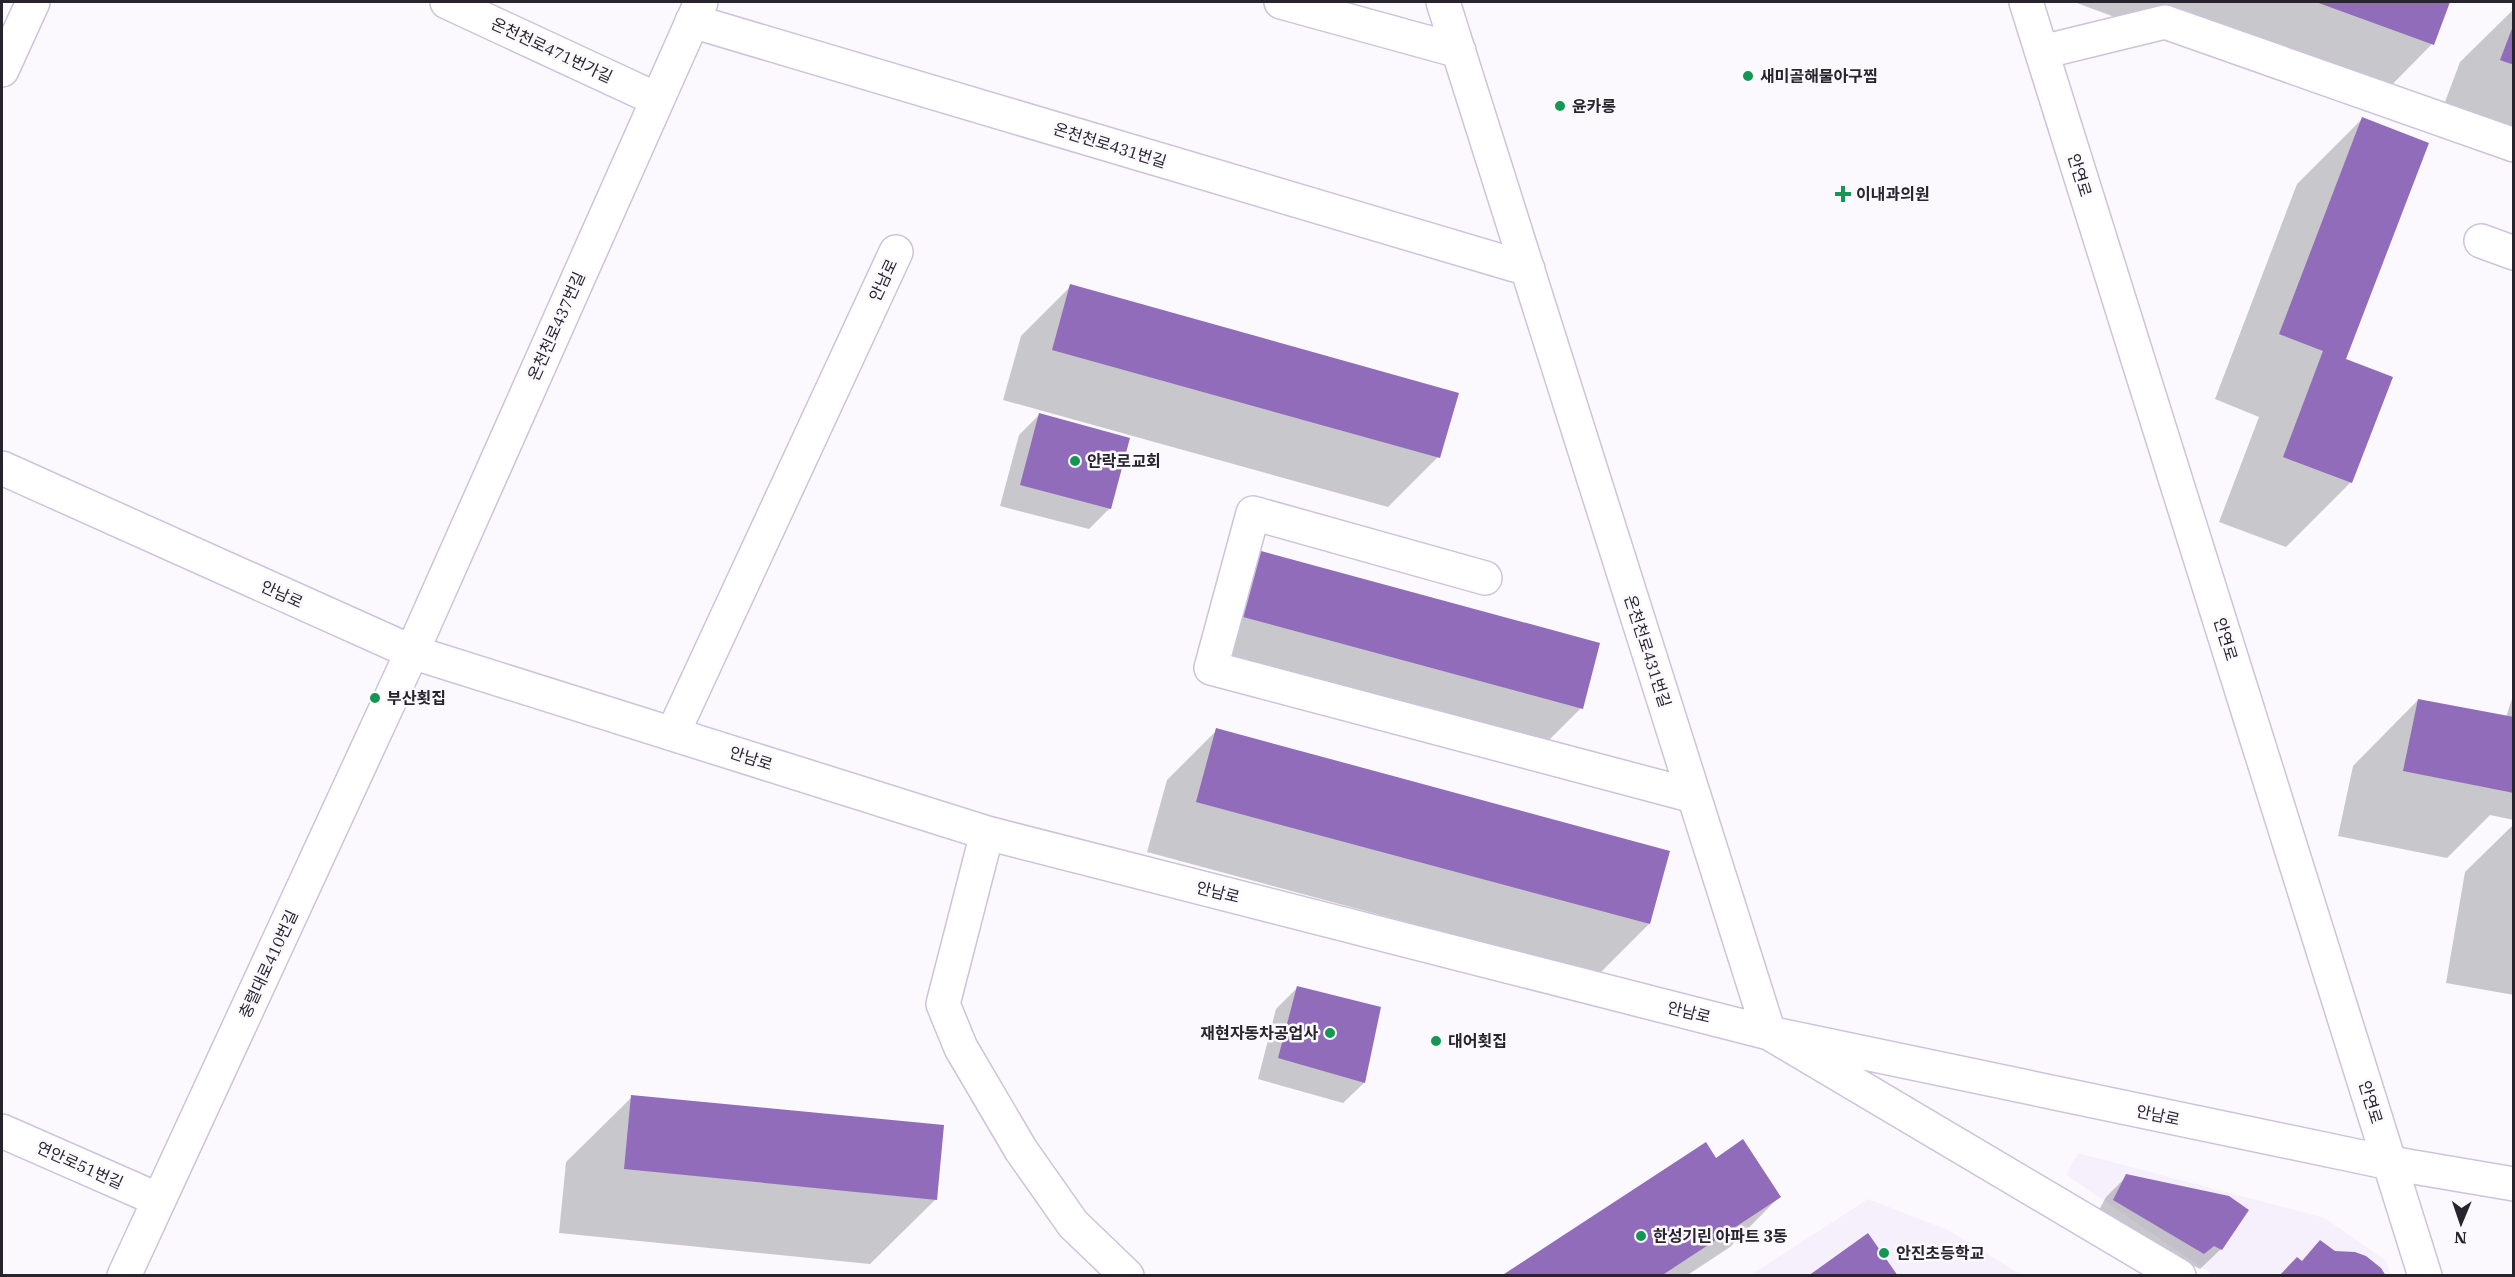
<svg xmlns="http://www.w3.org/2000/svg" width="2515" height="1277" viewBox="0 0 2515 1277" font-family="'IBM Plex Serif','Noto Sans KR',serif">
<style>
.built{fill:#f6f0fd}
.shadow{fill:#0003}
.building{fill:#906cba}
.lines{fill:none;stroke-linecap:round;stroke-linejoin:round}
.minor-casing{stroke:#cdc3dc;stroke-width:36}
.major-casing{stroke:#cdc3dc;stroke-width:36}
.minor{stroke:#fff;stroke-width:33}
.major{stroke:#fff;stroke-width:33}
.poi-dot{fill:#149655;stroke:#fbf9fe;stroke-width:2}
.labels{text-anchor:middle;stroke-width:5;stroke-linejoin:round;paint-order:stroke}
.street-label{font-size:16px;fill:#28242e;stroke:#fbf9fe}
.poi-label{font-size:16px;font-weight:bold;fill:#28242e;stroke:#fbf9fe;text-anchor:start}
</style>
<rect width="100%" height="100%" fill="#fbf9fe"/>
<path class="built" d="M2078,1153l247,65 61,43 5,14h-178l-147,-100z
M1868,1199l80,31 74,45 -273,1z"/>
<path class="shadow" d="M2074,2h375l-17,42 -65,66z
M2514,9v146l-78,-29 24,-64z
M2362,119l-18,241 7,122 -65,65 -67,-25 40,-105 -44,-18 82,-215z
M1071,286l367,171 -50,50 -385,-107 18,-64z
M1039,415l71,93 -21,21 -89,-23 19,-71z
M1261,553l320,155 -50,50 -337,-91 18,-64z
M2514,693v127l-24,-5 -43,43 -109,-22 15,-70 65,-66 88,17z
M1217,730l432,194 -50,50 -452,-122 20,-72z
M2514,824v171l-68,-12 19,-111z
M1297,988l82,20 -15,75 -21,20 -85,-24 18,-70z
M632,1097l304,102 -66,65 -311,-31 7,-71z
M1715,1160l64,37 -49,50 -44,29h-182z
M2127,1176l94,73 -21,20 -8,-4 -9,8 -90,-52 13,-24z"/>
<path class="building" d="M2316,2h134l-16,43z
M2513,26h1v39l-14,-5z
M2362,117l67,26 -83,216 47,18 -41,106 -69,-26 40,-106 -44,-17z
M1070,284l389,109 -19,65 -388,-108z
M1039,413l91,25 -19,71 -91,-24z
M1261,551l339,92 -17,66 -340,-92z
M2418,699l96,18v76l-111,-22z
M1216,728l454,123 -20,73 -454,-122z
M1297,986l84,21 -16,76 -87,-25z
M631,1095l313,30 -7,75 -313,-31z
M1743,1139l38,58 -120,79h-160l205,-134 10,16z
M2126,1174l103,22 20,14 -27,40 -8,-4 -10,8 -91,-54z
M1868,1233l30,43h-90z
M2320,1240l15,11 20,1 11,4 15,12 5,8h-107l18,-19 5,4z"/>
<g class="lines">
<g class="minor-casing">
<path id="minor" d="M447,2l209,97
M1281,2l178,49
M1443,2l326,1031 410,243
M692,21l836,248
M2042,52l123,-30 349,123
M2,70l31,-68
M2481,241l33,12
M2,468l410,184 575,181 782,200 621,130 124,21
M1485,578l-232,-65 -42,155 483,128
M673,733l223,-481
M987,833l-44,171 18,44 60,102 52,74 54,52
M2,1131l157,69
M124,1276l288,-624 289,-650"/>
</g>
<g class="major-casing">
<path id="major" d="M2026,2l399,1274"/>
</g>
<use href="#minor" class="minor"/>
<use href="#major" class="major"/>
</g>
<g class="poi-dot">
<circle cx="1748" cy="76" r="6"/>
<circle cx="1560" cy="106" r="6"/>
<path d="M1840 185h6v6h6v6h-6v6h-6v-6h-6v-6h6z"/>
<circle cx="1075" cy="461" r="6"/>
<circle cx="375" cy="698" r="6"/>
<circle cx="1330" cy="1033" r="6"/>
<circle cx="1436" cy="1041" r="6"/>
<circle cx="1641" cy="1236" r="6"/>
<circle cx="1884" cy="1253" r="6"/>
</g>
<g class="labels">
<g class="street-label">
<text transform="translate(552 50) rotate(25)" y="6">온천천로471번가길</text>
<text transform="translate(1110 145) rotate(17)" y="6">온천천로431번길</text>
<text transform="translate(2080 175) rotate(73)" y="6">안연로</text>
<text transform="translate(883 280) rotate(-65)" y="6">안남로</text>
<text transform="translate(556 326) rotate(-66)" y="6">온천천로437번길</text>
<text transform="translate(282 594) rotate(24)" y="6">안남로</text>
<text transform="translate(2226 639) rotate(73)" y="6">안연로</text>
<text transform="translate(1648 651) rotate(72)" y="6">온천천로431번길</text>
<text transform="translate(751 758) rotate(18)" y="6">안남로</text>
<text transform="translate(1218 892) rotate(14)" y="6">안남로</text>
<text transform="translate(268 964) rotate(-65)" y="6">충렬대로410번길</text>
<text transform="translate(1689 1012) rotate(14)" y="6">안남로</text>
<text transform="translate(2371 1102) rotate(73)" y="6">안연로</text>
<text transform="translate(2158 1115) rotate(12)" y="6">안남로</text>
<text transform="translate(80 1165) rotate(24)" y="6">연안로51번길</text>
</g>
<g class="poi-label">
<text x="1760" y="82">새미골해물아구찜</text>
<text x="1572" y="112">윤카롱</text>
<text x="1856" y="200">이내과의원</text>
<text x="1087" y="467">안락로교회</text>
<text x="387" y="704">부산횟집</text>
<text x="1318" y="1039" text-anchor="end">재현자동차공업사</text>
<text x="1448" y="1047">대어횟집</text>
<text x="1653" y="1242">한성기린 아파트 3동</text>
<text x="1896" y="1259">안진초등학교</text>
</g>
</g>
<rect width="2515" height="1277" fill="none" stroke="#28242e" stroke-width="6"/>
<g transform="translate(2461 1223) rotate(182)" stroke="#fbf9fe" stroke-width="4.5" paint-order="stroke">
<path d="M0-4.5L10 22L0 15L-10 22Z" fill="#28242e"/>
<text y="-9" font-size="16" font-weight="bold" text-anchor="middle" fill="#28242e">N</text>
</g>
</svg>
